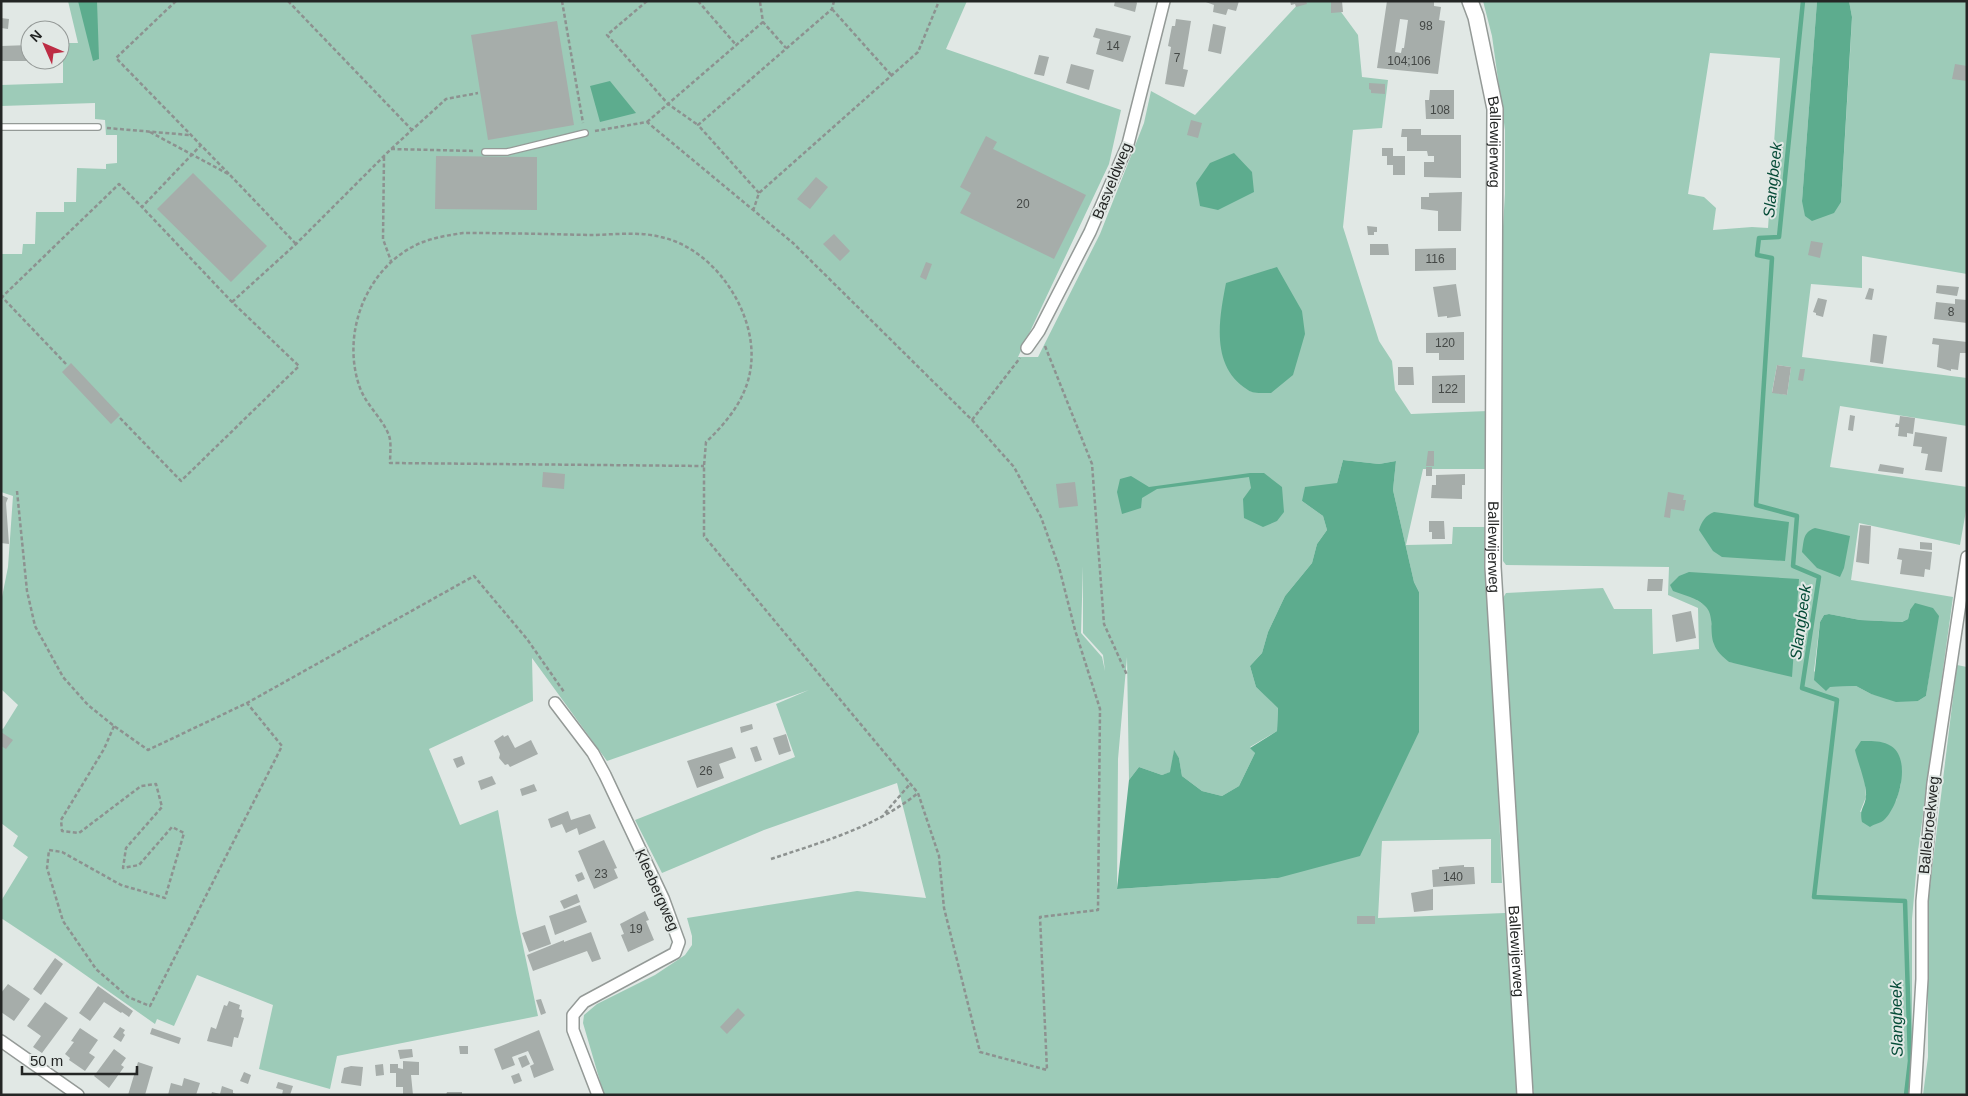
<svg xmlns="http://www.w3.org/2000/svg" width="1968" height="1096" viewBox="0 0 1968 1096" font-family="Arial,sans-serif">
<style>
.green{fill:#9dcbb8;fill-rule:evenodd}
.water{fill:#5dac8e}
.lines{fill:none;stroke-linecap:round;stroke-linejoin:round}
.stream{stroke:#5dac8e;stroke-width:4.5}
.building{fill:#a6adaa;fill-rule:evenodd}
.service-casing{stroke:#949a97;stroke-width:8}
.minor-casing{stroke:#949a97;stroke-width:14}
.tertiary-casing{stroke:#949a97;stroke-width:18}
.path{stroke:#8d9290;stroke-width:2.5;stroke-dasharray:4 2.5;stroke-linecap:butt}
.service{stroke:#fff;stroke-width:5.5}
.minor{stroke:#fff;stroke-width:11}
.tertiary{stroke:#fff;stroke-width:15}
.labels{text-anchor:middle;stroke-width:4;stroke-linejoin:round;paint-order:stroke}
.number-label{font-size:12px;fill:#444846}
.street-label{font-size:15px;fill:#242625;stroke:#e1e8e5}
.water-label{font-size:16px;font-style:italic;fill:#054b37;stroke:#e1e8e5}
</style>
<rect width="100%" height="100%" fill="#e1e8e5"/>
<path class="green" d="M68,1h899l-21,48 175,61 -12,54 -91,193h20l62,-123 44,-111 7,-32 44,24 106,-114h32l25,34 4,42 26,3 -6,48 -29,2 -10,97 36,114 13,20 3,29 16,24 77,-3 -1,58h-64l-17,76 46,-1 1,-17h34l15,356h-11v-44l-109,2 -4,77 127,-5 13,182h-914l-21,-72 1,-8 13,-11 58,-29 30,-20 7,-10v-9l-5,-18 170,-27 69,7 -29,-115 -133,47 -102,43 -27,-53 160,-63 -19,-53 33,-14 -202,71 -75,-103 1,43 -104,48 31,76 38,-15 18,103 22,103 -201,40 -7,33 -71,-20 14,-64 -76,-30 -23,51 -17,-7 -2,5 -98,-69 -56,-37v-17l27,-44 -15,-11 5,-10 -17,-13v-95l2,1 15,-24 -17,-16v-87l7,-35 5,-71 -12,-4v-238h21l1,-10h12l1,-32h28v-10h12l1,-34 29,1v-5l11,-1v-28h-11l-1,-15 -10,-1v-16l-94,3v-21l62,-2v-40h15zM1343,460l36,4 17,-3 -3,29 21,92 5,10 -141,286 -161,11 1,-130 9,-102 2,123 10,-13 23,8 9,-3 3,-21 5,7 3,18 20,15 20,5 17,-10 16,-33 -5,-6 27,-16 1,-24 -22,-20 -6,-21 12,-13 6,-21 17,-36 27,-33 5,-19 10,-14 -4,-14 -21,-15 35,-18zM1083,566v67l20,22 2,16 -3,-14 -21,-24z
M1483,1h334l-15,200 39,1 9,-148 2,-37 -3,-16h118v273l-105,-18v32l-51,-4 -9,73 165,21v48l-127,-20 -10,61 137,20v18l-7,40 -101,-22 -8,57 102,17 -35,254 -6,68v125l-5,51h-373l-5,-39 -24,-397 -2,-61 3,-5 97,-5 11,21h38l1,45 46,-5 -1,-41 -30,-13 1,-28 -163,-2 -3,-4 -2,-302 4,-65v-64l-13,-94zM1710,53l70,5 -12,170 -16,-1 -39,3 3,-22 -12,-11 -16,-3zM1777,365l14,2 -4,28 -15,-3zM1799,579l-63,84 -7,-1 -18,-38v-10l-4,-7 -10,-7zM1910,610l28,6 -12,80 -8,5 -47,-7 -15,-8 -26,1 -16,-16 6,-49 4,-7 5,-1 31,6 42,2 6,-3zM1901,767v17l-5,17 -36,11 6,-15 -1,-13z
M1957,665l10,2v428h-44l5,-38v-155z"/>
<path class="water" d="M78,1h19l2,58 -6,2z
M1817,1h32l3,16 -11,185 -7,11 -22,8 -7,-5 -3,-15z
M610,81l26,32 -36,9 -10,-36z
M1234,153l18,19 2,20 -36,18 -18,-4 -4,-23 14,-20z
M1277,267l25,44 3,23 -12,41 -22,18c-7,0 -18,1 -23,-3 -38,-23 -29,-71 -22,-107z
M1343,460l36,4 17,-3 -3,29 21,92 5,10v140l-59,124 -82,22 -161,11 12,-109 10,-13 23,8 8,-3 4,-22 5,8 3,18 20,15 20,5 17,-10 16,-33 -5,-5 27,-17 1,-23 -22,-21 -6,-21 12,-13 6,-21 17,-36 27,-33 5,-19 10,-14 -4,-14 -21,-15 3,-14 32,-4z
M1250,473h14l18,14 2,25 -7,9 -14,6 -19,-9 -1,-19 8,-11 -2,-11 -92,12 -15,9 -1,10 -19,6 -5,-22 3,-13 11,-3 18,11z
M1714,512l75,10 -4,39 -63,-4 -9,-6 -14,-21c3,-9 6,-14 15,-18z
M1815,528l35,8 -6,32 -4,9 -23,-9 -15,-16c2,-12 1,-20 13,-24z
M1689,572l110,7 -7,98 -63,-15c-6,-5 -13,-11 -15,-18 -5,-12 1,-29 -9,-38 -8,-8 -21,-11 -32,-15l-3,-6 9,-9z
M1915,603l18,5 6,8 -13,80 -8,5 -22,1 -25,-8 -15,-8 -26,1 -4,4 -12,-11 6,-58 4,-7 5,-1 31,6 42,2 6,-3 2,-9z
M1861,741c10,0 20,-1 30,5 21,13 8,60 -7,74 -3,3 -10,4 -14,7l-8,-5c-3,-14 3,-14 4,-26 1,-11 -8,-33 -11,-46z"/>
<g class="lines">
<path class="stream" d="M1803,1l-24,236 -20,1 -2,17 15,3 -16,247 41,11 -4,50 26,11 -17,111 35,12 -23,197 91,4 5,160 -4,34"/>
</g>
<path class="building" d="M1115,1h21l1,2 -2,9 -21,-6z
M1203,1h36l-3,10 -8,-2 -2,6 -13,-3 1,-7z
M1290,1h16l1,3 -11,3 -1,-3 -4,1z
M1331,1h11l1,11 -12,1z
M1387,1h47v5l7,1 -2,13 6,1 -7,53 -61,-6zM1400,19l8,1 -4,28h-2l-1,5 -6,-1z
M1,18l8,1 -1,10 -7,-1z
M1176,19l15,2 -8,48 5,1 -4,17 -19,-3 6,-37 -3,-1 4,-20h3z
M557,21l17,104 -86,15 -17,-105z
M1213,24l13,3 -5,27 -13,-3z
M1096,28l35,8 -8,26 -27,-8 4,-15 -7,-2z
M30,45v16h-29v-15z
M1039,55l10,2 -5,19 -10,-2z
M1071,64l23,6 -5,20 -23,-7z
M1955,64l12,2v15l-15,-2z
M1369,83l16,1v10l-14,-1v-3l-2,-1z
M1430,90h24v29h-28l-1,-19h4z
M1191,120l11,3 -4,15 -11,-3z
M1402,129h19v6h40v43l-37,-1v-15h10v-6h-6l-1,-5h-20v-14h-6z
M986,136l11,6 -4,7 93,46 -32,64 -94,-46 11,-20 -11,-6z
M1382,148h11v8h12v19h-12v-10h-6v-9h-5z
M436,156l101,1v53l-102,-1z
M193,173l74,73 -36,36 -74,-73z
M816,177l12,10 -18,22 -13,-10z
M1462,192l-1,39h-23v-20l-17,-2v-12h8v-4z
M1367,226l10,1v5h-3v3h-6z
M834,234l16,17 -10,10 -17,-17z
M1811,241l12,2 -3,15 -12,-3z
M1370,244h18l1,11h-19z
M1456,248v22l-41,1v-22z
M926,262l6,2 -6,16 -6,-3z
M1456,284l5,32 -14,2v-2l-9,1 -5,-30z
M1937,285l22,2 -2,9 -21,-3z
M1869,288l5,1 -2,11 -7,-1z
M1818,298l9,2 -4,17 -7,-2v-2l-3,-1z
M1955,299l12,1v23l-33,-4 2,-17 19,2z
M1464,332v28h-25v-7h-13v-20z
M1873,334l14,2 -4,28 -13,-2z
M1933,338l34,4 -1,11h-6l-2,17 -7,-1v2l-14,-4 2,-22 -7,-1z
M71,363l49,52 -9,9 -49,-52z
M1777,365l14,2 -4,28 -15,-2z
M1398,367h15l1,18h-16z
M1800,369h5l-2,12 -5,-1z
M1465,375v28h-33v-27z
M1850,415l5,1 -2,15 -5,-1z
M1900,416l15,2 -2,16 -6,-1v4l-9,-1 1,-9h-4l1,-4 3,1z
M1915,432l32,5 -5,35 -17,-2 3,-16 -7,-1 1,-6 -9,-1z
M1428,451h6v15h-8z
M1880,464l24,4 -1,6 -25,-3z
M1426,467h6v9h-6z
M543,472l22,2 -1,15 -22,-2z
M1465,474v11h-3v14l-31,-1 1,-13h4v-10z
M1075,482l3,24 -19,2 -3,-24z
M1668,492l16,3 -1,5h3l-2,11 -13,-2 -1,9 -6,-1z
M1,495l7,3 -2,5 3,41 -8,-1z
M1429,521h15l1,18h-13v-7h-3z
M1860,525l11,1 -2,38 -13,-2z
M1920,542l12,1v7l-12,-1z
M1899,548l33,4 -2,18 -5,-1 -1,8 -24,-3 2,-14 -5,-1z
M1648,579h15l-1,12h-15z
M1691,611l5,27 -20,4 -4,-27z
M752,724l1,5 -12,4 -1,-6z
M1,732l12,8 -7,9 -5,-3z
M786,734l5,17 -12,4 -6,-17z
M503,735l1,2 4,-2 7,13 16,-8 7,14 -28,13 -2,-3 -3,1 -6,-7 1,-4 -6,-13z
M757,746l5,14 -7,2 -5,-14z
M732,747l4,11 -17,6 5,14 -27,10 -10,-27z
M462,756l3,8 -8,4 -4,-9z
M492,776l4,8 -15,6 -3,-9z
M534,784l3,7 -15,5 -2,-7z
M568,811l3,9 19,-6 6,14 -17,7 -2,-7 -11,5 -4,-9 -11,4 -3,-9z
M604,840l13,28 -3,1 4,9 -24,11 -16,-38z
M1464,865v2h10l1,17 -42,3 -1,-17 7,-1v-2z
M582,872l3,7 -7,3 -3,-7z
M1433,889v21l-19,2 -3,-19z
M577,894l3,8 -16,7 -4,-8z
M580,905l7,17 -32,13 -6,-19z
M645,911l4,9 -3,1 8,19 -26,12 -7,-17 3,-1 -4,-10z
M1357,916h18v8h-18z
M545,925l6,19 -22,8 -7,-19z
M591,932l10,27 -9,3 -5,-11 -54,20 -6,-16 37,-15v2z
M55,958l8,6 -22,31 -8,-6z
M8,984l22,15 -16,22 -13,-9v-19z
M98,986l35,25 -4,6 -7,-5 -1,1 -17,-11 -14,19 -11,-8z
M541,999l5,14 -5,2 -5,-15z
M229,1001l11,4 -1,4 3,1 -1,7 3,1 -6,20 -4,-1 -2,10 -25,-6 4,-14 5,2 8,-24 3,1z
M45,1002l23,16 -26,35 -9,-6 8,-11 -14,-10z
M738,1008l7,7 -18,19 -7,-7z
M120,1027l5,3 -2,3 2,2 -4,7 -8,-5z
M80,1028l18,12 -9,13 6,4 -10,14 -16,-11 1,-2 -5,-4 9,-12 -3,-1z
M152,1028l29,10 -2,6 -29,-10z
M539,1030l15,40 -20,8 -4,-12 4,-2 -6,-13 -16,6 3,8 -13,5 -8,-21z
M459,1046h9v8h-8z
M114,1049l12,9 -5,7 3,2 -15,21 -15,-12z
M412,1049l1,8 -13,2 -2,-9z
M526,1055l4,9 -8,4 -4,-10z
M403,1061l16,1v13h-8l2,20h-10v-8h-7v-14h-6v-9h8v4l5,1z
M138,1062l15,5 -8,28h-17z
M383,1064l1,11 -8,1 -1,-11z
M351,1066l12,1 -2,19 -20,-3 3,-15z
M244,1072l7,3 -3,9 -8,-3z
M519,1073l3,8 -8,3 -3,-8z
M184,1078l16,5 -4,12h-28l3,-12 11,3z
M278,1082l15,4 -3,9h-8l1,-5 -7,-2z
M222,1086l11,4v3l5,2h-27l1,-3 8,2z
M447,1092h15v3h-16z"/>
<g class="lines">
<g class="service-casing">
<path id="service" d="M1,127h97
M485,152h22l78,-19"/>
</g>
<g class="minor-casing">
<path id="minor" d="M1027,348l12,-17 51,-99 38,-88 36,-143
M555,703l38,50 12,22 58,123 16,44 -4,11 -91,49 -11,13v15l25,65
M1,1041l77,54
M1915,1095l7,-116v-78l5,-52 6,-66 34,-226"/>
</g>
<g class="tertiary-casing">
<g id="tertiary">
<path id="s1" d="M1470,1l6,16 19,92 -2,458 32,528"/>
</g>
</g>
<path class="path" d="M176,1l-60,57 114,117
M288,1l124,129
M562,1l21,122
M647,1l-40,34 61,69 30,21
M698,1l39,45
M760,2l3,20 23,26
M832,9l60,67
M647,122l116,-100
M107,128l82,7
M595,131l52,-9 146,121 179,177 42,47 27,50 18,50 16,63 25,79 -2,201 -58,7 7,153 -67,-18 -36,-144 -5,-52 -21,-63 -214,-257v-70l2,-24c33,-31 53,-64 43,-110 -10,-43 -44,-85 -88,-95 -23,-6 -49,-2 -72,-2 -42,-1 -84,-2 -126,-2 -13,2 -27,4 -40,9 -56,22 -83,91 -63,146 7,18 21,29 28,45 4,8 2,21 2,30l314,3
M150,132l80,43 66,69
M391,149l84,2
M384,157l-1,82 8,22
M759,193l-61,-68 134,-116 2,-8
M753,211l6,-18 159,-141 21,-51
M232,302l64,-58 95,-95 55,-50 32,-6
M1045,346l47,118 12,160 23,51
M66,364l-64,-67 117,-113 23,23 59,-62
M120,418l61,63 118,-115 -67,-64 -90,-95
M972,420l48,-62
M17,491l10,100 8,35 28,51 25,28 26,21 34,24 99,-47 227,-127 53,63 37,53
M114,726l-10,23 -43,71 1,11 17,2 62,-47 15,-2 6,23 -36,41 -3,20 16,-3 33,-38 12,6 -19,65 -44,-13 -59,-33 -13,-2 -2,18 16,53 33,48 32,28 22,9 132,-260 -35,-43
M885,813l25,-29
M771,859c51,-17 105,-32 147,-66"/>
<use href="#service" class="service"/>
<use href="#minor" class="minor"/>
<use href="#tertiary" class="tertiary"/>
</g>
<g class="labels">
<g class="number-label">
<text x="1426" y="30">98</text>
<text x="1113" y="50">14</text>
<text x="1177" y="62">7</text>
<text x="1409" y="65">104;106</text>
<text x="1440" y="114">108</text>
<text x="1023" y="208">20</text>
<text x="1435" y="263">116</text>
<text x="1951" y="316">8</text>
<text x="1445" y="347">120</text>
<text x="1448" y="393">122</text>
<text x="706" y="775">26</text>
<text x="601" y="878">23</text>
<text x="1453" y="881">140</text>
<text x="636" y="933">19</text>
</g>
<g class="street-label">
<text dy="5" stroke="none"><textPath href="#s1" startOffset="144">Ballewijerweg</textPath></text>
<text transform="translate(1112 181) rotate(-68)" y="5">Basveldweg</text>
<text dy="5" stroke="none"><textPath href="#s1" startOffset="549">Ballewijerweg</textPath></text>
<text transform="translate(1929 825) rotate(-84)" y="5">Ballebroekweg</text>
<text transform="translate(657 890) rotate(66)" y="5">Kleebergweg</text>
<text dy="5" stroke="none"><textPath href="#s1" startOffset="954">Ballewijerweg</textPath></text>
</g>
<g class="water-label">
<text transform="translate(1772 180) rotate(-84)" y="6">Slangbeek</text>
<text transform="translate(1800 622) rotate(-82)" y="6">Slangbeek</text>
<text transform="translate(1896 1019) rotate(-91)" y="6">Slangbeek</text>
</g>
</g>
<rect width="1968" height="1096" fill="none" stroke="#242625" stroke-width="5"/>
<g transform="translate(45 45) rotate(315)"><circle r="24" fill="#e1e8e5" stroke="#959a98"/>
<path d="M0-4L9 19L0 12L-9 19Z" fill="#bd2c44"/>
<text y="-8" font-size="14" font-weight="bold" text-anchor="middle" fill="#242625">N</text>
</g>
<path d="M22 1066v8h115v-8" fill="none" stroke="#242625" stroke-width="2.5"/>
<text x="30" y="1066" font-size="15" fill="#242625" stroke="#e1e8e5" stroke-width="4" paint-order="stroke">50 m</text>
</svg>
